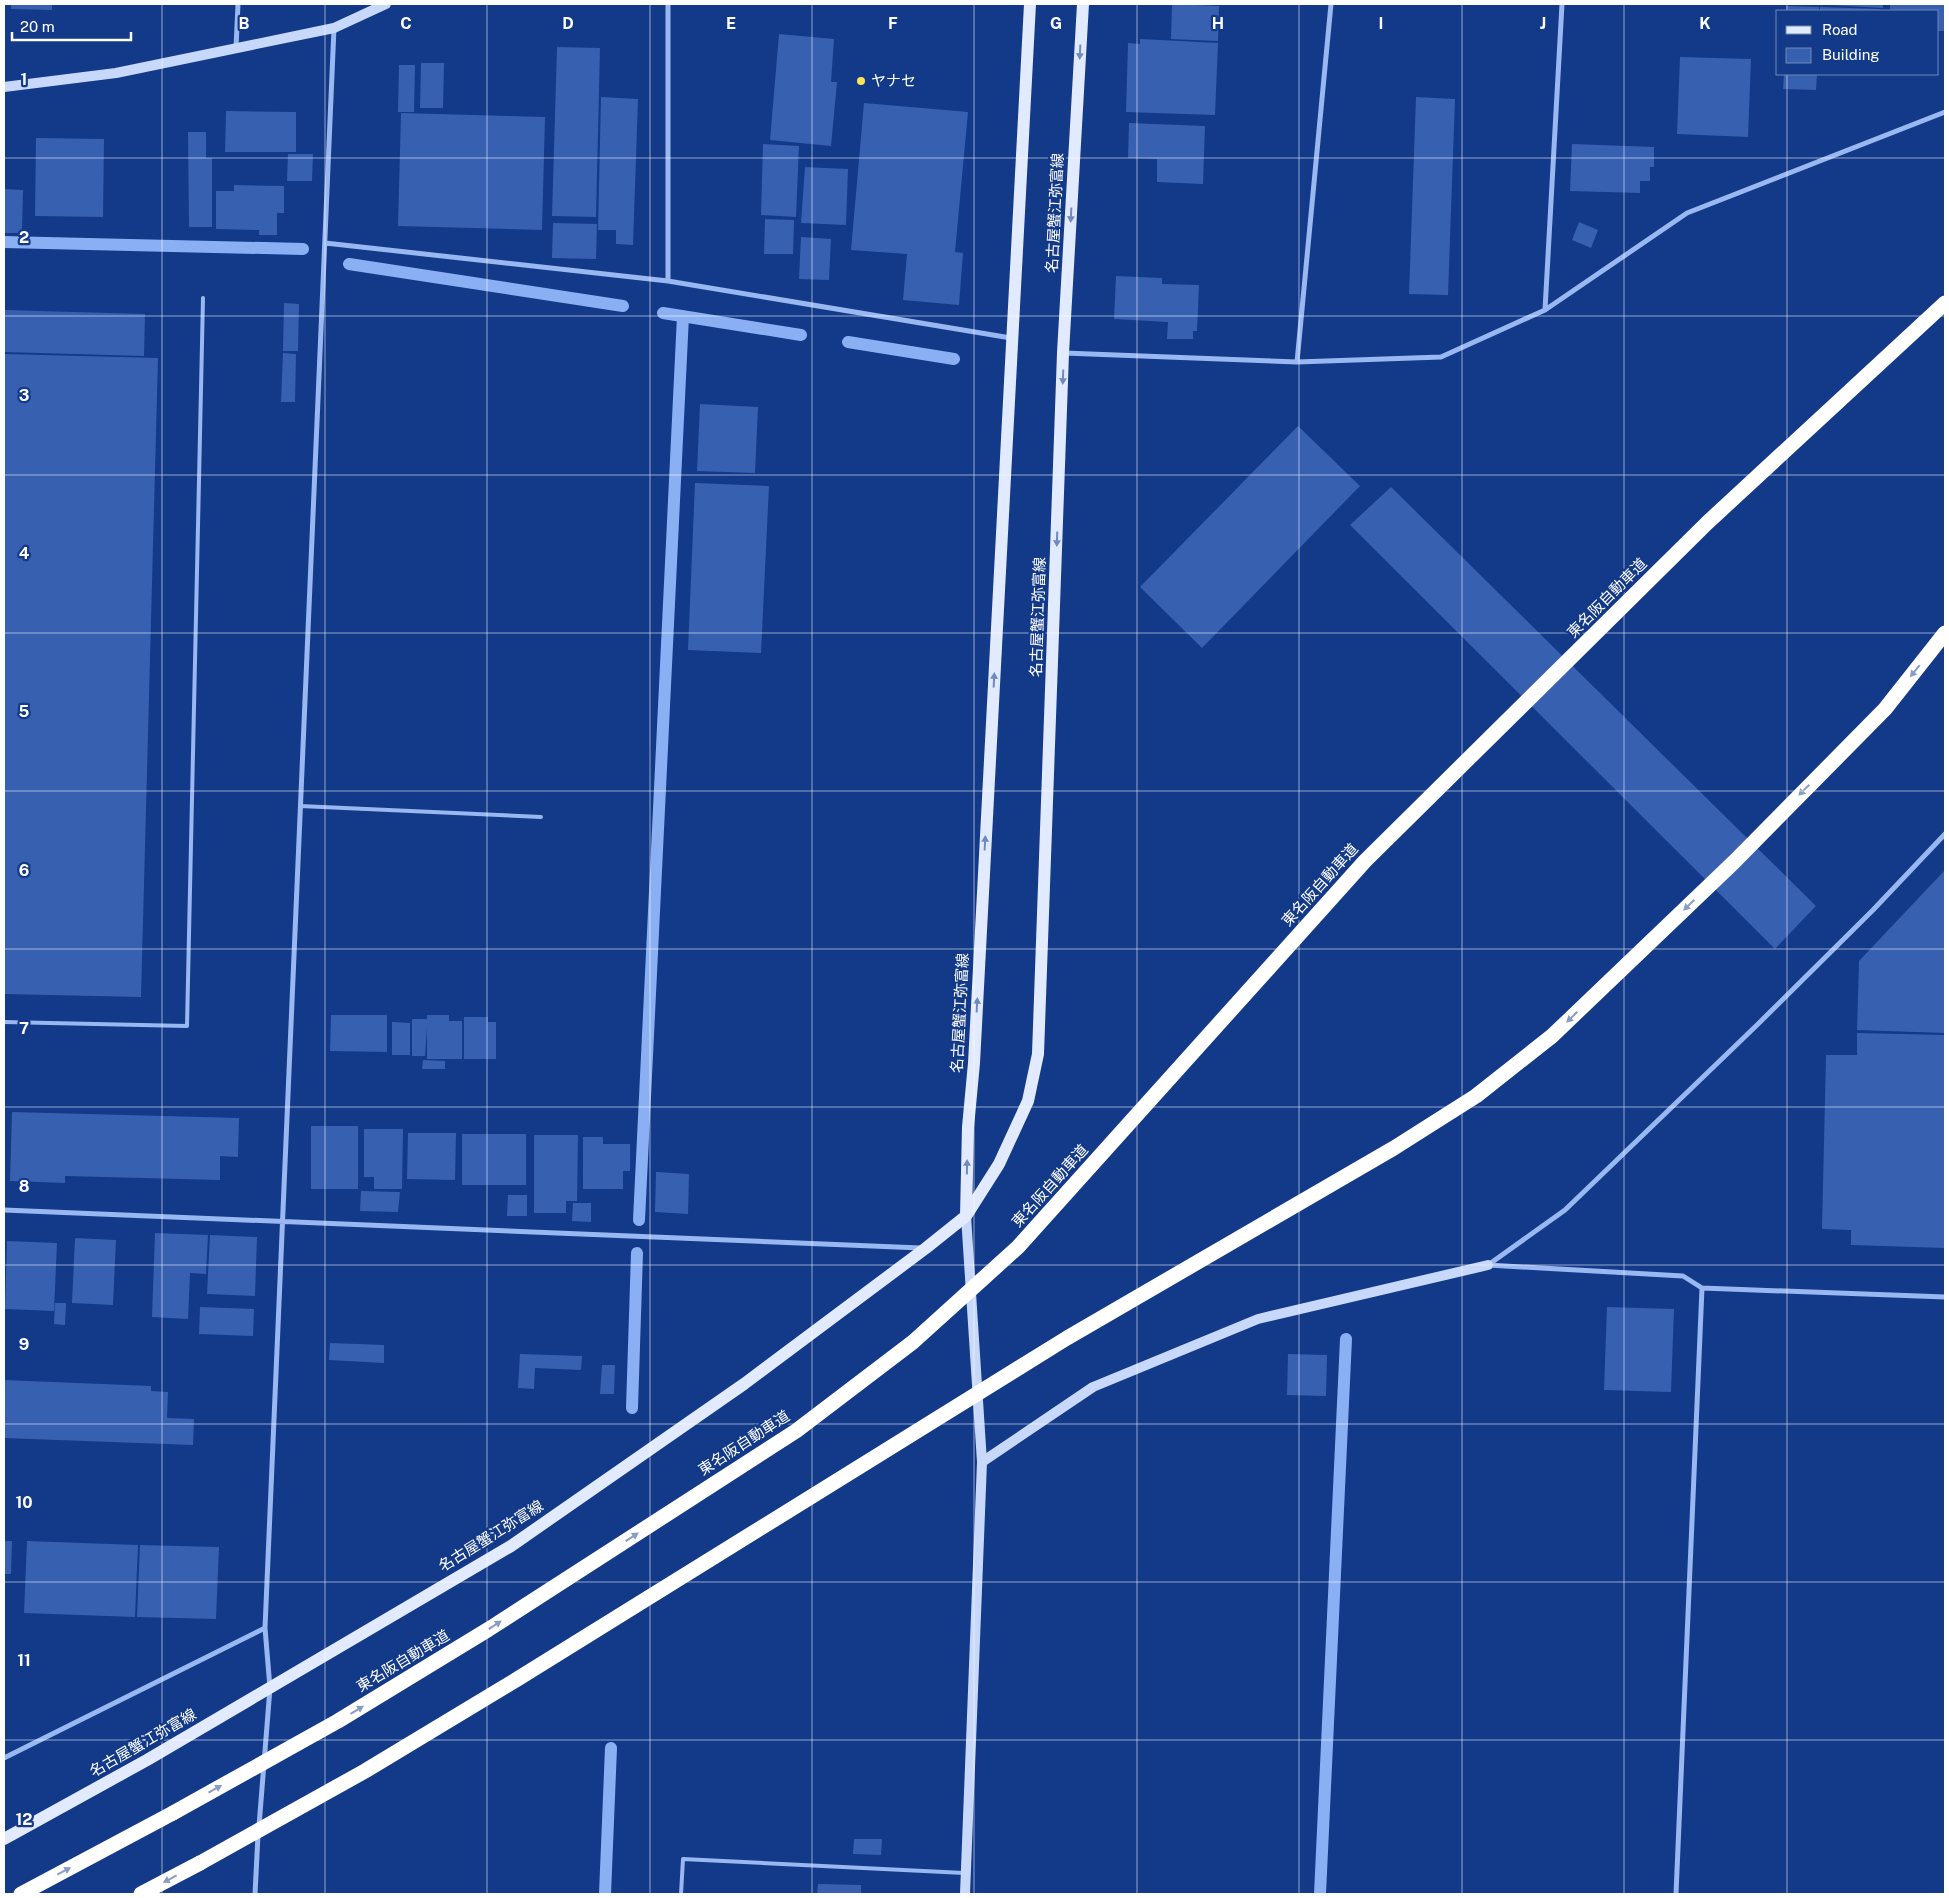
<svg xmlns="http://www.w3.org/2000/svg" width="1949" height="1898" viewBox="0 0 1949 1898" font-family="'Public Sans','Noto Sans JP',sans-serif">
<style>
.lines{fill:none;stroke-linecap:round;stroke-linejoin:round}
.stream{stroke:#8baff3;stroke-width:12}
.building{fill:#3760b1}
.lane{stroke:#99b7f0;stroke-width:4}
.street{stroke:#99b7f0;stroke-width:5}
.secondary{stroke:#c7d8fb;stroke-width:10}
.primary{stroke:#e2eaff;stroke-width:12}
.highway{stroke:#fff;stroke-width:15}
.highway-bridge{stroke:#fff;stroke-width:15}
.oneway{fill:#7089be}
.oneway2{fill:#899cc4}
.grid{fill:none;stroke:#fff;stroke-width:1;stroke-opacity:0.55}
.poi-dot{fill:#ffe258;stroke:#133989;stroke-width:2}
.labels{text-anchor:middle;stroke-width:4.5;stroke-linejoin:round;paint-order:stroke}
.poi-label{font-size:15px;fill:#fff;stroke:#133989;text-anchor:start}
.street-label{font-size:15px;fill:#fff;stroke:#133989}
.grid-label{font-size:16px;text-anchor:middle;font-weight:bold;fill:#fff;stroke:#133989;stroke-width:4.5;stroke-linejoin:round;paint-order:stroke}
</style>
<rect width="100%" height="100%" fill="#133989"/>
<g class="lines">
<path class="stream" d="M4,242l299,7
M349,264l274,42
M663,313l138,22
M848,342l106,17
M639,1220l44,-904
M632,1408l5,-155
M605,1894l6,-146
M1320,1894l26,-555"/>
</g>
<path class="building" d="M11,4h41v6l-41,-1z
M1172,4l47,2 -1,35 -47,-2z
M1811,4h72v4z
M1890,4h55v27h-7v-20h-48z
M1786,6l33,1v4h-33z
M1820,7l60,2v2h-60z
M779,34l55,5 -3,43h6l-6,64 -61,-6z
M1140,39l78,4 -3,72 -89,-3 2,-69 12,1z
M557,47l43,1 -4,169 -44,-1z
M1680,57l71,2 -3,78 -71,-3z
M421,63h23l-1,45h-23z
M399,65h16l-1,47h-16z
M1784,74h33l-1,16 -33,-1z
M601,97l37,2 -5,146 -17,-1v-14h-18z
M1416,97l39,2 -7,196 -39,-1z
M864,103l104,9 -13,140 8,1 -4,52 -56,-5 4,-46 -56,-4z
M226,111l70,1v40h-71z
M401,113l144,4 -3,113 -144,-4z
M1129,123l76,3 -2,58 -46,-2v-23l-29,-1z
M188,132h18v26h6v69h-23z
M36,138l68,1 -1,78 -68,-1z
M763,144l36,2 -3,71 -35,-2z
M1572,144l82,3v20h-4v14h-10v12l-70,-2z
M288,154h25l-1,27h-25z
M805,167l43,2 -2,56 -45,-2z
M234,185l50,1v27h-7v22h-18v-5l-43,-1v-38h18z
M4,189l19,1 -1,43h-18z
M765,219l29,1 -1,34h-29z
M1579,222l19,8 -7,18 -19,-8z
M553,223l44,1 -1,35 -44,-1z
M801,237l30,2 -2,41 -30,-1z
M1116,276l46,2v6l37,1 -2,46h-4v8h-26l1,-17 -54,-3z
M284,303l15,1 -1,47h-15z
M4,310l141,4 -1,42 -140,-4z
M283,353l13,1 -1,48h-14z
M4,354l154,4 -17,639 -137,-3z
M700,404l58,3 -3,66 -58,-2z
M1298,426l62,60 -158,162 -62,-61z
M695,483l74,3 -8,167 -73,-3z
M1391,487l425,419 -41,43 -425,-424z
M1945,870v163l-88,-3 2,-69z
M331,1015h56v37l-57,-1z
M427,1015h22v6h13v38h-35v-31l-2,28h-13v-37h15z
M464,1017h24v5h8v37h-32z
M392,1022l18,1v32h-18z
M1857,1033l88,2v213l-94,-3v-15l-29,-1 4,-174h31z
M423,1060l22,1v8h-23z
M12,1112l227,6 -1,39 -18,-1v24l-155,-4v7l-55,-2z
M311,1126h47v63h-47z
M364,1129h39l-1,60h-28v-12h-10z
M408,1133h48l-1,47 -48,-1z
M462,1134h64v51h-64z
M534,1135h44l-1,66h-11v12h-32z
M583,1137h20v7h27v27h-7v18h-40z
M656,1172l33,2 -1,40 -33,-2z
M361,1191l39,1 -2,20 -38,-1z
M508,1195h19v21h-20z
M573,1203h18v19l-19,-1z
M155,1233l53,2 -2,39 -16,-1 -2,46 -36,-2z
M210,1235l47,2 -2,59 -48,-2z
M75,1238l41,2 -3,65 -41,-2z
M7,1241l50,2 -3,68 -49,-2z
M55,1303h11l-1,22 -11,-1z
M200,1307l54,2 -1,27 -54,-2z
M1607,1307l67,2 -3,83 -67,-2z
M330,1343l54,2v18l-55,-3z
M520,1354l62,2 -1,14 -46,-2 -1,21 -16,-1z
M1288,1354l39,1 -1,41 -39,-1z
M602,1365h13l-1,29h-14z
M4,1380l147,6v5l17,1 -1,26 27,1 -1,26 -189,-7z
M4,1541h8l-1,33h-7z
M27,1541l111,4 -3,72 -111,-4z
M140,1545l79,2 -3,72 -79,-2z
M854,1839h28l-1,16 -28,-1z
M818,1884l43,1v9h-44z"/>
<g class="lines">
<path class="lane" d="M300,806l241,11
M4,1022l183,4 16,-728
M681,1894l2,-35 281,14"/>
<path class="street" d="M668,4v277
M236,48l2,-44
M325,243l343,38 343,57
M1545,310l17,-306
M1064,353l233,9 144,-5 104,-47 142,-97 258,-101
M1297,362l34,-358
M4,1210l917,38
M1488,1265l77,-55 192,-185 116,-115 72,-76
M1488,1265l195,11 19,12 243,9
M4,1758l261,-130
M259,1826l11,-138 -5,-60 69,-1600
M255,1894l3,-59
M1676,1894l26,-606"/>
<path class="secondary" d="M4,87l112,-14 218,-45 52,-24
M982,1462l111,-75 165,-68 230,-54
M965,1894l17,-432 -16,-246"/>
<path class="primary" d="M966,1216l2,-89 6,-64 56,-1059
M4,1839l143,-79 364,-214 233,-162 182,-136 40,-32 33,-52 29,-63 10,-47 25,-701 20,-349"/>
<path class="highway" d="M21,1894l152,-81
M141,1894l59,-31"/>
<path class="highway-bridge" d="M173,1813l165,-92 151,-92 307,-198 117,-89 105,-95 347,-386 342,-338 238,-220
M200,1863l165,-92 154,-93 548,-340 327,-190 82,-52 76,-60 182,-174 151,-153 60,-76"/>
</g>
<defs><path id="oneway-solid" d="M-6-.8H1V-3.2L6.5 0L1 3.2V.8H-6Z" transform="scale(1.25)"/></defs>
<g class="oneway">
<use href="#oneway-solid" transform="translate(1080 52) rotate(93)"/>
<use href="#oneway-solid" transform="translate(1071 215) rotate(93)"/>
<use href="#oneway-solid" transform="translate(1063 377) rotate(92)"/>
<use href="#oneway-solid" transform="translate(1057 539) rotate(92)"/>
<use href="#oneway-solid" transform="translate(994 680) rotate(-87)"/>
<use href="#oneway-solid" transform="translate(985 843) rotate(-87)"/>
<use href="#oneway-solid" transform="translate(977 1005) rotate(-87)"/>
<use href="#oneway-solid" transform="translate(967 1167) rotate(-89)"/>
</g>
<g class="oneway2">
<use href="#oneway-solid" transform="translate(1915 671) rotate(129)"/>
<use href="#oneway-solid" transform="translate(1804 790) rotate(135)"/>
<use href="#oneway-solid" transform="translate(1689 905) rotate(136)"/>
<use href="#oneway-solid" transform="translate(1572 1017) rotate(136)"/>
<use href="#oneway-solid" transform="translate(632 1537) rotate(-33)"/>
<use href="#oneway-solid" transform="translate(495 1625) rotate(-33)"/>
<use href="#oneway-solid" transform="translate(357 1710) rotate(-31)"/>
<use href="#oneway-solid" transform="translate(215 1789) rotate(-29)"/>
<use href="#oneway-solid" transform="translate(64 1871) rotate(-28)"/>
<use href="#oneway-solid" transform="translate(170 1879) rotate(152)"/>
</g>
<path class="grid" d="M162,4v1890M325,4v1890M487,4v1890M650,4v1890M812,4v1890M974,4v1890M1137,4v1890M1299,4v1890M1462,4v1890M1624,4v1890M1787,4v7M1787,74v1820M4,158h1941M4,316h1941M4,475h1941M4,633h1941M4,791h1941M4,949h1941M4,1107h1941M4,1265h1941M4,1424h1941M4,1582h1941M4,1740h1941"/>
<circle class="poi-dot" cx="861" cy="81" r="5"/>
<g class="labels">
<g class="poi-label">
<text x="871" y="86">ヤナセ</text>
</g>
<g class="street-label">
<text transform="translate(1055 213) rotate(-87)" y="5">名古屋蟹江弥富線</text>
<text transform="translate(1607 598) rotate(-45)" y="5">東名阪自動車道</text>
<text transform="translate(1038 617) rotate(-88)" y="5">名古屋蟹江弥富線</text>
<text transform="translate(1320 885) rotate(-48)" y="5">東名阪自動車道</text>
<text transform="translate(960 1013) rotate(-87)" y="5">名古屋蟹江弥富線</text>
<text transform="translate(1050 1186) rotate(-48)" y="5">東名阪自動車道</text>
<text transform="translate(744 1443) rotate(-33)" y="5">東名阪自動車道</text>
<text transform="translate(491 1536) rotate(-32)" y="5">名古屋蟹江弥富線</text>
<text transform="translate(403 1661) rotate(-31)" y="5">東名阪自動車道</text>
<text transform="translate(143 1743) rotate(-30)" y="5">名古屋蟹江弥富線</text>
</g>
</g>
<g class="grid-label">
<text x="244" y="29">B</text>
<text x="406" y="29">C</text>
<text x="568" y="29">D</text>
<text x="731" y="29">E</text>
<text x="893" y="29">F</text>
<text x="1056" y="29">G</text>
<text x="1218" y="29">H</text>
<text x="1381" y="29">I</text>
<text x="1543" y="29">J</text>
<text x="1705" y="29">K</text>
<text x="24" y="85">1</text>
<text x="24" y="243">2</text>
<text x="24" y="401">3</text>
<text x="24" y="559">4</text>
<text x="24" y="717">5</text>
<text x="24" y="876">6</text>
<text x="24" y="1034">7</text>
<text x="24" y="1192">8</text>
<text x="24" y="1350">9</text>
<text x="24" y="1508">10</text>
<text x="24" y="1666">11</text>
<text x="24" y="1825">12</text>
</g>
<rect width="1949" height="1898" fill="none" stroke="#ffffff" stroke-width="10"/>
<rect x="1776" y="10" width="162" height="65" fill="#133989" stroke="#7188b8"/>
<rect x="1786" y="26" width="25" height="8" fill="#e2eaff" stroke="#7188b8"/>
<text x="1822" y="35" font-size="15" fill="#ffffff">Road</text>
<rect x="1786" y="48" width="25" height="15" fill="#3760b1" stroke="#7188b8"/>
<text x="1822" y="60" font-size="15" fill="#ffffff">Building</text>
<path d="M12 32v8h119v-8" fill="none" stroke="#ffffff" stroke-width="2.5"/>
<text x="20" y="32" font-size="15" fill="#ffffff" stroke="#133989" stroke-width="4" paint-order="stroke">20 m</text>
</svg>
